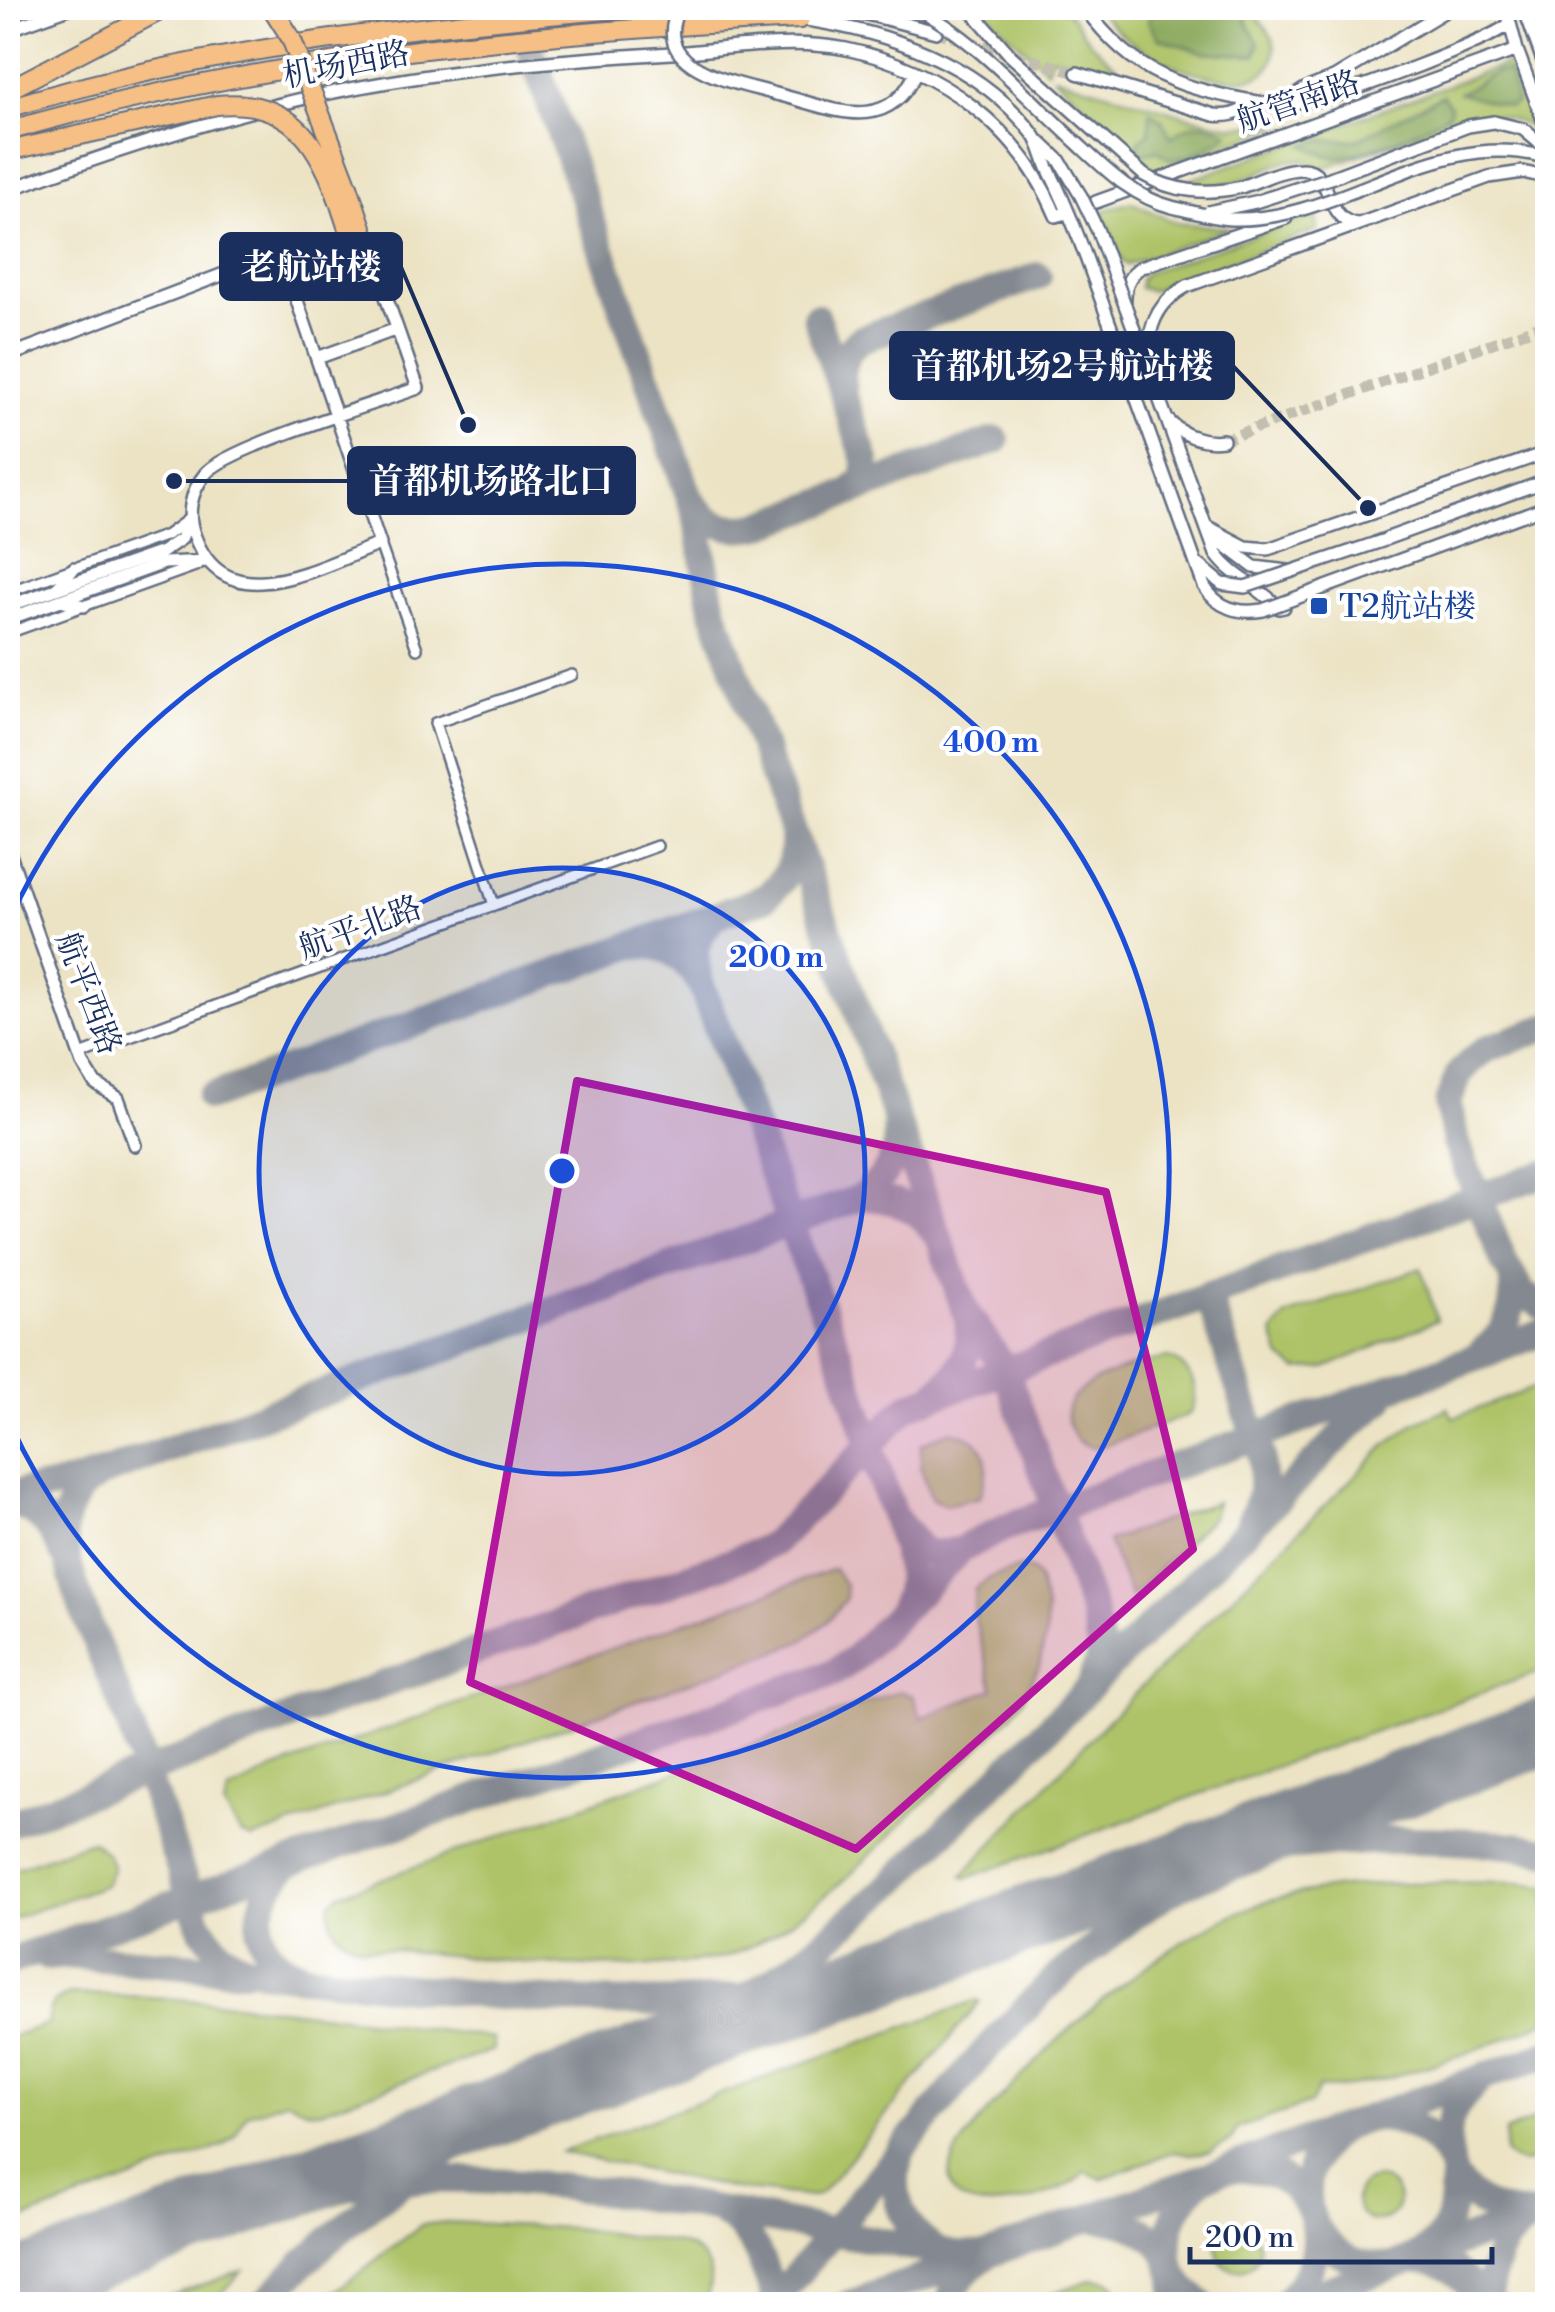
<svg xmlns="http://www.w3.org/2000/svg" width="1555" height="2312" viewBox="0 0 1555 2312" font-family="'Libre Bodoni','Noto Serif SC',serif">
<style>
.green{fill:#aec367;stroke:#647962;stroke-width:2.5}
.forest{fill:#8aa95c;stroke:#526c5d;stroke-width:2.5}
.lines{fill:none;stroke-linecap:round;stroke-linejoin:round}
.taxiway{stroke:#848991;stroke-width:28}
.runway{stroke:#848991;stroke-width:68}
.tertiary-tunnel{stroke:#c2bfb0;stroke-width:11;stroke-dasharray:11 5.5;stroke-linecap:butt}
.minor-casing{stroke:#646e82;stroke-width:14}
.tertiary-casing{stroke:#646e82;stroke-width:16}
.motorway-casing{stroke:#646e82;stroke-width:22}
.minor{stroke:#fff;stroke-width:9}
.tertiary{stroke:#fff;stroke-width:11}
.motorway{stroke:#f5bf86;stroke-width:18}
.tertiary-bridge-casing{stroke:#646e82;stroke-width:16;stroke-linecap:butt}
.motorway-bridge-casing{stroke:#646e82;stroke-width:22;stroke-linecap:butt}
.tertiary-bridge{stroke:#fff;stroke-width:11}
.motorway-bridge{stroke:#f5bf86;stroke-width:18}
.marked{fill:#b5179e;fill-opacity:0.2;stroke:#b5179e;stroke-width:8;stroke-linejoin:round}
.ring{fill:none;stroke:#1d4ed8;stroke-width:5}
.transit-dot{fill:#1a4fb4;stroke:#fff;stroke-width:4}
.labels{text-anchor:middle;stroke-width:8;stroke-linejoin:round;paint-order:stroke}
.street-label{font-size:32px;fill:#1b2f5e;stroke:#fff}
.transit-label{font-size:32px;fill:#164399;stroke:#fff;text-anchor:start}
.centre{fill:#1d4ed8;stroke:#fff;stroke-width:5}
.ring-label{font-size:30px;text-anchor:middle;font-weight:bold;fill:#1d4ed8;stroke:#fff;stroke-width:8;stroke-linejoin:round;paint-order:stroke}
.leader{fill:none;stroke:#1b2f5e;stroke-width:4}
.callout-dot{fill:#1b2f5e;stroke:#fff;stroke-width:4}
.callout{fill:#1b2f5e;stroke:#1b2f5e;stroke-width:4}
.callout-label{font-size:35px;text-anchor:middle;font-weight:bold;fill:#fff}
</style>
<rect width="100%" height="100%" fill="#fff"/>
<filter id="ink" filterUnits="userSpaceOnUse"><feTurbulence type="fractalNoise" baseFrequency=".01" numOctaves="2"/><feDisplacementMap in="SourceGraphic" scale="20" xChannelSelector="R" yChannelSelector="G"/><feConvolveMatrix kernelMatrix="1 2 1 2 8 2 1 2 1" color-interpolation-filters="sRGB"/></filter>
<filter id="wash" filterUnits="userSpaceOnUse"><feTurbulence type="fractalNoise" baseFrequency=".0048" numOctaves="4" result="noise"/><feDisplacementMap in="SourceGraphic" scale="40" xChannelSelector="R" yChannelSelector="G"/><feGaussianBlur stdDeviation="2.25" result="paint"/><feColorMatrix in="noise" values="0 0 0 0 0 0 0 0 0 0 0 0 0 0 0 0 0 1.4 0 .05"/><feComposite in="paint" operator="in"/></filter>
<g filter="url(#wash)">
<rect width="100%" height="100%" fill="#ece3c4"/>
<path class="green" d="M981,8h84l26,35 27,25 -3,6 -63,-17 -5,13z
M1097,8h152c8,9 18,20 24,31 3,9 1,22 -5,30 -22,24 -94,0 -118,-15 -20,-12 -39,-27 -53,-46z
M1509,63l5,7 19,56 -2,3c-22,-13 -37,-16 -61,-12l-150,52c-30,-24 -58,8 -88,14 -15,3 -32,2 -47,-1z
M1053,76l140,42 39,8 48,-1 -121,46 -10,-5z
M1131,202l45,21 54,5 -103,37 -5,-4 -20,-50z
M1313,215h4v15l-165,61 -12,-3v-8l5,-7z
M1421,1268l16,52 -112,48 -28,2 -17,-14 -7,-23 13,-17z
M1168,1358c23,6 36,38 20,57l-79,29 -16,4 -15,-7c-44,-53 54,-76 90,-83z
M1547,1383v286l-580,209 -5,-2 142,-152 282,-279 29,-22 33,-15 5,10z
M949,1431c41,7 43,32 31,66l-34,8 -14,-6 -11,-31v-24z
M1216,1502l-3,14 -82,81 -23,-56z
M1024,1567l9,5 6,9 7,29v22l-7,34 -16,33 -11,16 -162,160c-32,28 -69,57 -107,75 -25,12 -56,13 -83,15 -99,6 -200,-10 -298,-18 -24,-8 -33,-18 -32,-43l10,-10 559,-203 14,5 8,22 72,-29 -19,-74 1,-26 16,-12z
M834,1569l11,16 1,13 -19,24 -28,21 -547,196 -12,-6 -16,-27 5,-14 46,-23z
M92,1841l15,13 6,14 -8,17 -97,35v-49z
M1519,1883l28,3v134c-39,21 -188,75 -228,67l-8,16 -73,25 -7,12 -22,12 -18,2 -16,-3 -74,28 -16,-8c-22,31 -157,61 -133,-8 9,-28 61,-77 82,-99 56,-59 156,-140 235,-163 79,-22 169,-19 250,-18z
M70,1994c142,2 282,24 423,44v12l-173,61 -13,-1 -20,-10 -40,14 -13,23 -11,9 -215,79v-187l41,-15c-3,-17 7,-24 21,-29z
M975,2001l5,1 -159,191 -8,4 -78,-8 -174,-37z
M1547,2114v42c-16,6 -29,12 -42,-2v-22z
M1356 2200a21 21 0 1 1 42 0a21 21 0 1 1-42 0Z
M446,2222l127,6 103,15c32,8 41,30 29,59l-4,2h-382l102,-79z
M1217 2249a21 21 0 1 1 42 0a21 21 0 1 1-42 0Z
M242,2271l-29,33h-66z
M1092,2279l18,2 6,5 2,18h-94z"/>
<path class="forest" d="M1155,8h85l19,36 -4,12 -53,-4 -44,-14 -10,-17z
M1509,71l8,32 -8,4 -49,-14 36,-21z
M1443,95l7,11v7c-22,15 -89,44 -115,44 -10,0 -22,-8 -31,-12l16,-5h36z
M1150,112l11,7 10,18c18,-15 38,-18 58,-3 -18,13 -35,23 -58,26l-14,-10 -15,5 -5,-7 3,-9 9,-6z"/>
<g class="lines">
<path class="taxiway" d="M516,8l180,507 17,94 252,701 40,59 87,240 8,38 -1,13 -9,25
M816,317l50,143 -1,16 -14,16
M843,389c-4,-20 0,-38 18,-50l177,-63
M692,501c16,25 38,30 66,25l238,-86
M640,945c31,0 43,12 60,37 -8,-28 -5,-47 17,-67
M700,982l145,388 48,145 27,33 13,7 27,-5
M1548,1027l-62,22 -14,11 -13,14 -11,29 8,39 48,120 19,32 25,15
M210,1097l554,-199c20,-16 31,-34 29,-60
M862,1197c22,-18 38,-40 34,-70
M1208,1295l54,163v33l-12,31
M1481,1352c26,-20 36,-44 31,-76
M938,1391c26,-20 35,-44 29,-76
M106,1472c-22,11 -36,25 -41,51 -8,44 46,150 63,197 24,67 47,135 71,203 21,34 36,45 76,50 147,14 299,39 447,26 65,-6 130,-26 194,-39
M8,1495l63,-12 35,-11 756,-275c29,1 54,9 71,34
M8,1502c30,8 42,22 55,51
M897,1526c9,26 20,58 4,83
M8,1824l283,-107 466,-165 18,-10 133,-136 640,-234
M1257,1851c98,-12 193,-17 291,0
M289,1863c-35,35 -46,89 10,110
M47,1957l18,-2 178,15
M8,1962l825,-289 21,-14 106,-109 44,-22 544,-197
M576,2083c64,-28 127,-58 186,-96 46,-29 87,-66 128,-101l458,-457 33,-29
M1375,2118c32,1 57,14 73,42
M901,2153c-13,38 0,75 34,96
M1234,2169c81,-5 108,82 50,134
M1460,2192c-17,-44 -22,-75 17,-109
M1309,2210c-7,-31 5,-61 31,-80
M724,2215c35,21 39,55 54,89
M205,2217c55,-11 109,-28 164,-34 194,-18 398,41 589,72l28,1c-19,14 -30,26 -38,48
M1095,2219c53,1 86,32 80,85
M1315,2226c17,29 41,40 73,40
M1169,2256c-3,-34 11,-56 34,-78
M1175,2274l7,13 20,17
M8,2283l47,-12
M264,2304c79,-88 167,-143 267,-205
M772,2304l213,-253 71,-73 90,-71 81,-50 84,-40
M849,2304l699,-250
M1289,2304l233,-84
M1479,2304c-13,-31 -36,-46 -70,-44 39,-18 46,-44 44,-85 22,32 45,41 82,40 -38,25 -40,44 -48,86"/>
<path class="runway" d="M8,2288l1540,-557"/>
</g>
</g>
<g filter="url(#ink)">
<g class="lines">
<path class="tertiary-tunnel" d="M936,32l141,41
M1223,440l325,-117"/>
<g class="minor-casing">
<path id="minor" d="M380,544l37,105
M8,592l159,-57 22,-16
M8,633l190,-68
M494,905l-59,-182 137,-48
M80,1055l577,-209"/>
</g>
<g class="tertiary-casing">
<path id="tertiary" d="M969,8l42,48
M1085,8c49,68 98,81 178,95
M1506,8l11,42 31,83
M1524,8l24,67
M814,17l45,-5 77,20
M800,19c86,12 179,43 234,116 7,9 9,23 15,35 24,48 41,98 59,149
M8,30l61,-22
M1077,73l137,42c24,3 30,-9 50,-12 19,-4 37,1 54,-3 27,-5 178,-61 192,-77
M776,94c54,13 111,44 140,-22
M1288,100l17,-11 29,-11 116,-70
M1494,122l29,7 25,21
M1039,141l21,20 21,35
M1241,187c18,-6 41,-18 60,-18 34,-1 21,53 57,55
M8,190c95,-35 190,-67 289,-90 123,-28 250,-40 375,-47 57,-4 119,-15 174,-4 94,20 173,77 210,167l7,-2
M1096,202l421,-152
M8,356l216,-82 11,-2 20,13 17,3 99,-34 47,134c-41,15 -189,59 -212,85 -16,19 -20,42 -11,64 32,85 126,28 185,7 -30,-87 -59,-174 -89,-261
M317,358l80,-29
M1149,363c-3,-34 7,-60 38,-77l302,-109 34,-5 25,6
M1168,420c13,15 35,23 55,20
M1208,527l38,20 22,2 280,-97
M1209,533l45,34 34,4
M1377,542l171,-62
M57,588l17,-20
M60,600l24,6
M8,606l154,-54 19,-13 8,-20
M1284,607l-5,1c-18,-21 -46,-30 -63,-54l-91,-249c-1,-16 2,-29 16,-38l145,-49
M8,619l156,-56 43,-2
M8,849l75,215 12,19 23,15 17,47"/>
</g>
<g class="motorway-casing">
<path id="motorway" d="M8,90l157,-82
M8,108c202,-62 413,-83 623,-100
M8,131c256,-74 526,-99 792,-112
M349,189l22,65
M337,196l21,63"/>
</g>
<use href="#minor" class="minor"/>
<use href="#tertiary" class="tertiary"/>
<use href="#motorway" class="motorway"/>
<g class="tertiary-bridge-casing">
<path id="tertiary-bridge" d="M679,8c-31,62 56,74 97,86
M916,8c56,27 115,93 162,136 29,27 55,53 94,63 18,4 41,11 59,12 111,4 205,-95 317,-61
M1011,56l133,119c29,17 64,20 97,12
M1081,196l16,33 28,76
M1208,212l47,-10 75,-24 138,-52 26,-4
M1108,319l96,267c13,22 35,28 59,24l285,-104
M1199,565l23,19 23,3 140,-47"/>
</g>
<g class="motorway-bridge-casing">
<path id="motorway-bridge" d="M272,8l19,30 58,151
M8,151l209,-46c69,-7 99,33 120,91"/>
</g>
<use href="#tertiary-bridge" class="tertiary-bridge"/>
<use href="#motorway-bridge" class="motorway-bridge"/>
</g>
</g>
<path class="marked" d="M577,1081l529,111 87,357 -337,300 -386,-167z"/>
<circle cx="562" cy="1171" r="303" fill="#1d4ed8" fill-opacity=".12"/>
<g class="ring">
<circle cx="562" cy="1171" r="303"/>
<path d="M10 919A607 607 0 1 1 10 1423"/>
</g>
<rect class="transit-dot" x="1309" y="596" width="20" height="20" rx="5"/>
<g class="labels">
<g class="street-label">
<text transform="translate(346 64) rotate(-11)" y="11">机场西路</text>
<text transform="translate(1298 101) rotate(-19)" y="11">航管南路</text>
<text transform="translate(360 927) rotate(-20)" y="11">航平北路</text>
<text transform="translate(89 993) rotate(69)" y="11">航平西路</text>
</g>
<g class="transit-label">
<text x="1339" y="617">T2航站楼</text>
</g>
</g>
<circle cx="562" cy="1171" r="15" class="centre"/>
<g class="ring-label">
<text x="991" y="752">400 m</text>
<text x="776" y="967">200 m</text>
</g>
<path class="leader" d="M468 425L401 267M1368 508L1233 366M174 481L349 481"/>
<g class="callout-dot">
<circle cx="468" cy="425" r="10"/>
<circle cx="1368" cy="508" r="10"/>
<circle cx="174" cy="481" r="10"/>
</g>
<g class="callout">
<rect x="221" y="234" width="180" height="65" rx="10"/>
<rect x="891" y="333" width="342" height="65" rx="10"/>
<rect x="349" y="448" width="285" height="65" rx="10"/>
</g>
<g class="callout-label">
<text x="311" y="279">老航站楼</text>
<text x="1062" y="378">首都机场2号航站楼</text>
<text x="491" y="493">首都机场路北口</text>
</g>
<rect width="1555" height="2312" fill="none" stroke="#fff" stroke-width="40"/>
<path d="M1190 2247v15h302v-15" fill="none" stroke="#1b2f5e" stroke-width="5"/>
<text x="1205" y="2247" font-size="30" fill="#1b2f5e" stroke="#ffffff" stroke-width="8" paint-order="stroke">200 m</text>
</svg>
